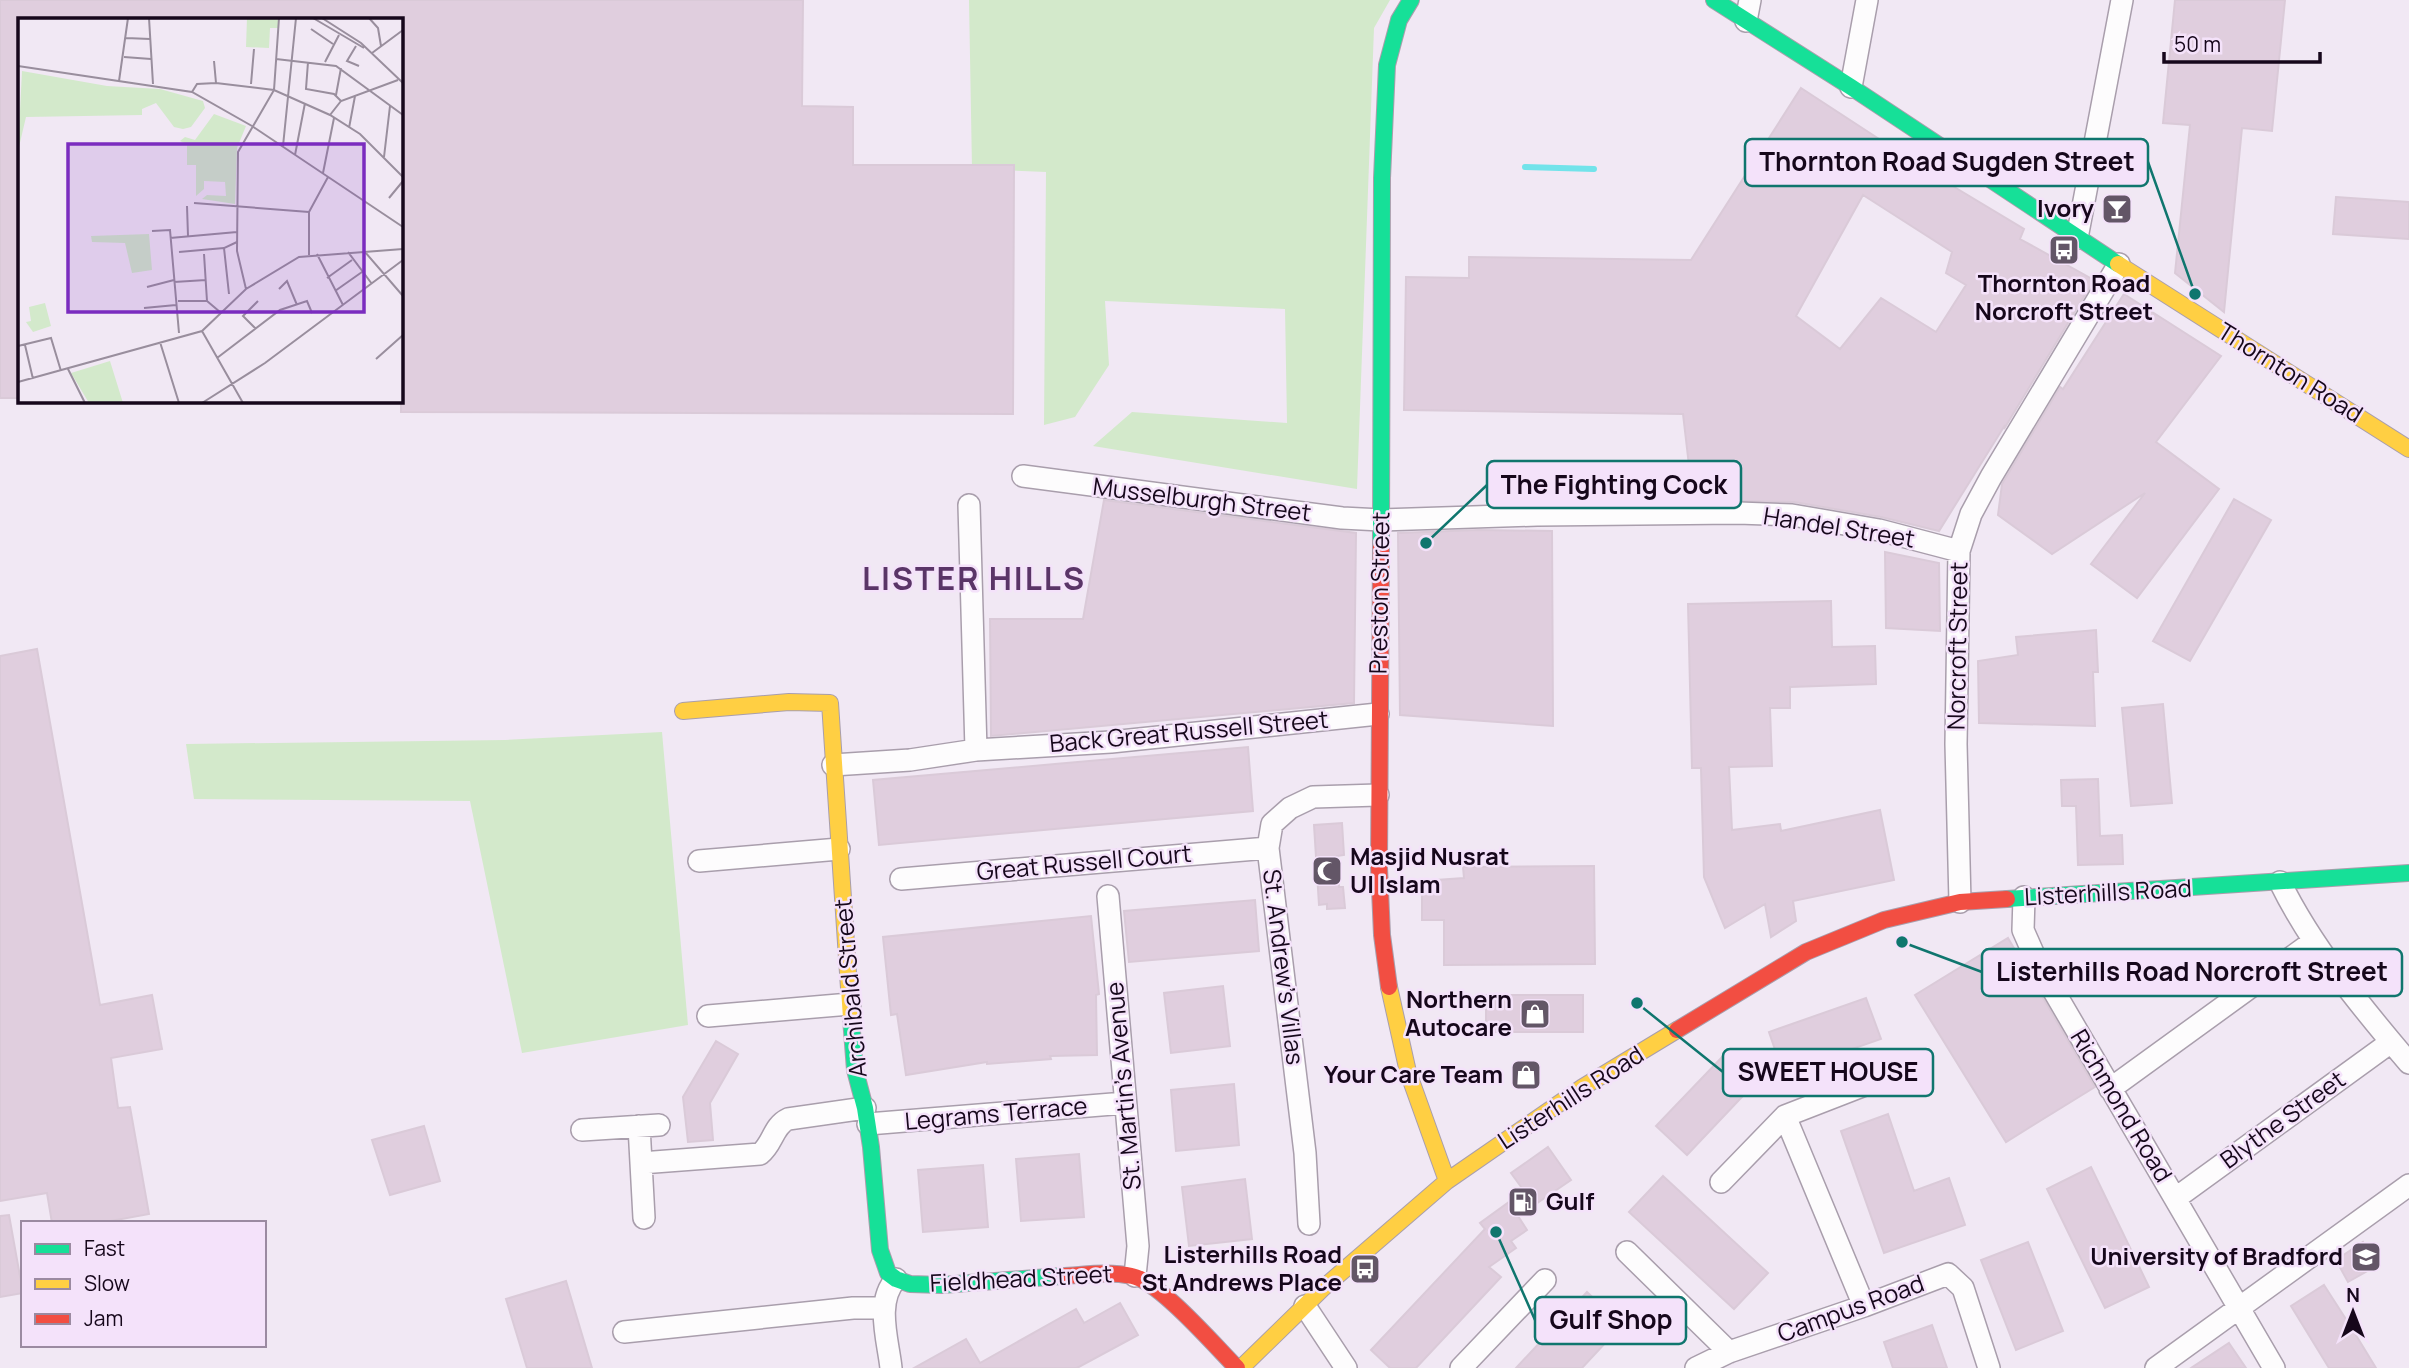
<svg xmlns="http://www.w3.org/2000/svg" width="2409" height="1368" viewBox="0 0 2409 1368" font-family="Manrope,sans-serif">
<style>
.green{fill:#d3e9cb}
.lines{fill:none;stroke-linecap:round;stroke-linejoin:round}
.stream{stroke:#72e3ea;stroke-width:6}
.building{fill:#e0cede;stroke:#dacad8;stroke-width:2;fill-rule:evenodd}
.street-casing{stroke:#a99eac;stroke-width:24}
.fast-casing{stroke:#a99eac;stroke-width:18}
.slow-casing{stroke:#a99eac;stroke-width:18}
.jam-casing{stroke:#a99eac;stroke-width:18}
.street{stroke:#fdfcfd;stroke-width:21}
.fast{stroke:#16e098;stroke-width:16}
.slow{stroke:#ffcf43;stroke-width:16}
.jam{stroke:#f24e42;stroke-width:16}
.labels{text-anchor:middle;stroke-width:5;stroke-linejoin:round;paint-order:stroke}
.poi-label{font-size:24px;font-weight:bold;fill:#16071b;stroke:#f4e2fa;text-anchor:end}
.street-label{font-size:24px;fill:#16071b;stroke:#f4e2fa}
.district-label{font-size:32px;font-weight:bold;letter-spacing:2px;fill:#5a3567;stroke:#f4e2fa}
.inset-road{fill:none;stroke:#998e9d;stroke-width:2}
.view{fill:#7b2cbf;fill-opacity:0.15;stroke:#7b2cbf;stroke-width:3.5}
.inset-edge{fill:none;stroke:#16071b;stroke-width:3.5}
.leader{fill:none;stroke:#0f766e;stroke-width:2.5}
.callout-dot{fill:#0f766e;stroke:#f4e2fa;stroke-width:2.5}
.callout{fill:#f4e2fa;stroke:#0f766e;stroke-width:2.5}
.callout-label{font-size:26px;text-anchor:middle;font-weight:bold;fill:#16071b}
</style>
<rect width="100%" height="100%" fill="#f1e8f4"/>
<path class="green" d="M969,0h421l-16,28 -17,461 -264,-43 39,-34 155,11 -2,-114 -180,-8 4,64 -34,52 -31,8 2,-253 -74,-3z
M662,732l26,293 -166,28 -52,-252 -276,-2 -8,-55 319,-4z"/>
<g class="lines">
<path class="stream" d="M1525,167l69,2"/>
</g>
<path class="building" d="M0,0h803l-1,106 51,1v58h161l-1,249 -612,-2v-393h-382v379h-19z
M2175,0h110l-13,131 -30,-3 -18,184 -49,-39 15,-148 -27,-2z
M1801,88l78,51 -18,25 31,17 14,-23 118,71 -4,10 74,41 -90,149 1,-4 -66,106 -58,-14 -87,-15 -101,-2 -10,-86 -279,-4 2,-133 63,1v-21l222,3zM1863,195l89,57 -6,21 20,12 -30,47 -55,-34 -41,51 -44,-33z
M2336,197l73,5v37l-76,-5z
M2124,294l97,62 -65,86 63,47 -82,109 -46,-34 54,-71 -93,61 -54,-39 4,-31 58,-97 3,2z
M2234,499l37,21 -81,141 -37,-20z
M1104,500l252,33 -2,170 -363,33 -1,-117h93z
M1478,530l74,1 1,195 -153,-11 -2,-182z
M1885,552l54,11 1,68 -54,-3z
M1831,601l1,46 43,-1 1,38 -86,3v21h-20l2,58 -43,1 3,63 48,-6 1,7 99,-21 14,70 -101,21 3,20 -25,16 -6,-33 -40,24 -21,-51 -3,-109h-9l-4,-164z
M2096,630l2,42h-5l2,54 -116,-3 -1,-62 40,-6 -2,-18z
M37,649l63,356 52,-10 10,54 -51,9 7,50 12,-1 19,107 -49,9h-48l-5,-30 -47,8v-545z
M2163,704l9,99 -41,3 -9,-98z
M1248,747l5,64 -374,34 -6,-65z
M2098,779l2,57 22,-1 1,29 -45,1 -2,-59h-14l-1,-26z
M1342,823l2,32 -7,1 2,31h4l2,21 -18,1v-5l-8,1 -5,-80z
M1594,866l1,98 -151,1v-45h-22v-39l42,-3 -1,-11z
M1255,900l4,51 -130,11 -5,-51z
M1091,916l8,78 -3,1 1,60 -47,1 1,3 -64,5v-2l-81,13 -9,-61 -6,1 -8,-78z
M2008,938l87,149 -89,55 -91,-147z
M1223,986l7,60 -59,7 -7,-60z
M1486,995h97v37h-97z
M1866,998l15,41 -98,34 -14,-41z
M716,1041l22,13 -28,49 3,37 -25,2 -5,-45z
M1726,1053l31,28 -70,74 -31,-29z
M1234,1084l5,61 -63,6 -5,-61z
M1888,1114l26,77 35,-13 16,47 -81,28 -43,-122z
M424,1126l16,55 -50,14 -18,-55z
M1548,1147l23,33 -53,36 9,14 -16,11 5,7 -27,19 12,10 -85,91h-26l-19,-18 114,-121 -5,-6 44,-32 -13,-18z
M1079,1154l5,63 -63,4 -5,-62z
M983,1165l5,62 -65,5 -5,-62z
M2091,1167l58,120 -44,21 -58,-119z
M1663,1176l105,97 -34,36 -105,-97z
M1245,1179l7,60 -63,7 -7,-59z
M9,1215l14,78 -23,4v-81z
M2028,1242l35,89 -47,19 -35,-90z
M2363,1242l15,23 -30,17 -12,-22z
M566,1281l26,87h-65l-21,-69z
M2324,1285l27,42 25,41h-47l-38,-62z
M1587,1292l35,33 -40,43h-66z
M1120,1303l18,32 -61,33h-163l52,-29 14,24 96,-54 8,14z
M1932,1325l15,43h-54l-9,-26z
M2229,1343l17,25h-55z"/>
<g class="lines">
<g class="street-casing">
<path id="street" d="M1746,21l4,-21
M1851,87l16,-87
M2077,238l45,-238
M1023,476l319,42 39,2 156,-5 201,-2 54,2 87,15 80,21
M969,505l7,245
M833,765l77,-5 66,-10 135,-8 267,-28
M699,861l140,-12
M901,879l367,-31
M2280,882c31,64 83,127 129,181
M1108,896l30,350 -3,30
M2024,897l-1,33 15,34 236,404
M1960,902l-4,-158 3,-193 12,-37 20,-37 128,-213
M708,1016l142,-12
M2110,1089l204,-148
M1785,1116l103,-40
M868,1124l257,-21
M639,1126l5,92
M582,1130l77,-5
M641,1163l119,-9c13,-10 13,-28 28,-35l77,-11
M1721,1182l64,-66 79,190
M2176,1198l215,-156
M1309,1224l-4,-71 -37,-305 4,-24 18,-16 23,-11 65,-2
M1627,1252l102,100
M1305,1306l41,62
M624,1332l229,-24h31
M891,1368c-3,-28 -16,-66 5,-89
M1461,1368l84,-88
M1696,1368l33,-16 135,-46 84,-32 15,14 26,80
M2156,1368l253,-183"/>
</g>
<g class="fast-casing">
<path id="fast" d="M1714,0l137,87 267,177
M1381,547l1,-369 5,-113 12,-45 12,-20
M2007,899l402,-26
M851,1018l4,52 10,38 6,39 9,103 8,23 8,6 14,5 32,1 119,-9"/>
</g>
<g class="slow-casing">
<path id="slow" d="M2118,264l291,185
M683,711l106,-9 41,1 21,315
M1389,987l19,85 39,109
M1241,1368l81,-79 125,-108 136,-94 94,-57"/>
</g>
<g class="jam-casing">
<path id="jam" d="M1381,547l-2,320 3,68 7,52
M1677,1030l129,-78 78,-32 76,-18 47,-3
M1061,1276c24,-1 47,-5 71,0 27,5 83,70 105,92"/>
</g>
<use href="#street" class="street"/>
<use href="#fast" class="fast"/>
<use href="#slow" class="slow"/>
<use href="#jam" class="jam"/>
</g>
<defs>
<g id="bar-square" transform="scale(1.575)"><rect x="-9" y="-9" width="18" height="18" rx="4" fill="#635667" stroke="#f4e2fa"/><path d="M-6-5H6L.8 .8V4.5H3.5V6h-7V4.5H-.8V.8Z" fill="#fff"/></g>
<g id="bus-square" transform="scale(1.575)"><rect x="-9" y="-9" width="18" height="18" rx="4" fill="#635667" stroke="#f4e2fa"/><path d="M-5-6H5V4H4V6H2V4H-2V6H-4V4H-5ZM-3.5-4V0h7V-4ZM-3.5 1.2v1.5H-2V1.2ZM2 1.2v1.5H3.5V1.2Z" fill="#fff"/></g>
<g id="mosque-square" transform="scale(1.575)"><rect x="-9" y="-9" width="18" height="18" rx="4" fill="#635667" stroke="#f4e2fa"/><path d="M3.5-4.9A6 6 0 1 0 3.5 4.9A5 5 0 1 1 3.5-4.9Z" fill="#fff"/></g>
<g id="shop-square" transform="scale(1.575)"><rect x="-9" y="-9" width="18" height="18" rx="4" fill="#635667" stroke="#f4e2fa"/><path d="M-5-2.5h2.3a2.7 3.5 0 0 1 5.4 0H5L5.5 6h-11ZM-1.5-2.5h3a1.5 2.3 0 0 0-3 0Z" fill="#fff"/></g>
<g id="fuel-square" transform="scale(1.575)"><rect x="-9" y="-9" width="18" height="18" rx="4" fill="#635667" stroke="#f4e2fa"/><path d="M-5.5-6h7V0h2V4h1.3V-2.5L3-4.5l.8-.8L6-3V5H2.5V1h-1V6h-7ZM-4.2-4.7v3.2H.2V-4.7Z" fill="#fff"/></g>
<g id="university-square" transform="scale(1.575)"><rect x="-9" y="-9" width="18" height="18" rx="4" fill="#635667" stroke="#f4e2fa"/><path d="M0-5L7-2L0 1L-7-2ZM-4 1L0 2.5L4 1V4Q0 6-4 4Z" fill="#fff"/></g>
</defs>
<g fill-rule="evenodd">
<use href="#bar-square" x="2117" y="209"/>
<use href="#bus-square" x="2064" y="250"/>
<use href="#mosque-square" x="1327" y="871"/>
<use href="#shop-square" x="1535" y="1014"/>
<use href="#shop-square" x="1526" y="1075"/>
<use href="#fuel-square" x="1523" y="1202"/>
<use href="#university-square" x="2366" y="1257"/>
<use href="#bus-square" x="1365" y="1269"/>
</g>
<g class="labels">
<g class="poi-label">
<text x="2094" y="217">Ivory</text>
<text x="2064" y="292" text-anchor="middle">Thornton Road<tspan x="2064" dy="28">Norcroft Street</tspan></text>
<text x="1350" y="865" text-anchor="start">Masjid Nusrat<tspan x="1350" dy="28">Ul Islam</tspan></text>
<text x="1512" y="1008">Northern<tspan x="1512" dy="28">Autocare</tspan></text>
<text x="1503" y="1083">Your Care Team</text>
<text x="1546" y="1210" text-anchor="start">Gulf</text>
<text x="1342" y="1263">Listerhills Road<tspan x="1342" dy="28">St Andrews Place</tspan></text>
<text x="2343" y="1265">University of Bradford</text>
</g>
<g class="street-label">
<text transform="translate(2290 373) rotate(32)" y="8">Thornton Road</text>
<text transform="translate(1202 500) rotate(7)" y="8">Musselburgh Street</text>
<text transform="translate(1839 528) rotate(9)" y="8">Handel Street</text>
<text transform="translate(1380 593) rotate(-89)" y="8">Preston Street</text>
<text transform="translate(1958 646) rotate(-89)" y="8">Norcroft Street</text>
<text transform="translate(1189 732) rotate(-5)" y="8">Back Great Russell Street</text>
<text transform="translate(1084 863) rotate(-5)" y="8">Great Russell Court</text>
<text transform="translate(2108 893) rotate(-3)" y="8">Listerhills Road</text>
<text transform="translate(1283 967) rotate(83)" y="8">St. Andrew's Villas</text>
<text transform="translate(851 988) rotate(-95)" y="8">Archibald Street</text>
<text transform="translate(1124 1086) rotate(-95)" y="8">St. Martin's Avenue</text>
<text transform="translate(1571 1098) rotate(-33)" y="8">Listerhills Road</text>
<text transform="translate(2121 1106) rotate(59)" y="8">Richmond Road</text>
<text transform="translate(996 1114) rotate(-5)" y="8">Legrams Terrace</text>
<text transform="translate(2283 1120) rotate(-36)" y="8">Blythe Street</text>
<text transform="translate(1021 1279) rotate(-3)" y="8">Fieldhead Street</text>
<text transform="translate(1851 1309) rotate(-20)" y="8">Campus Road</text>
</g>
<g class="district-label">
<text x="974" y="590">LISTER HILLS</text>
</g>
</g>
<g transform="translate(18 18)">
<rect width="385" height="385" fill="#f1e8f4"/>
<path d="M229,0h31v10h-8l-1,20 -23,-1zM4,53l85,15 53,3 43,12 2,7 -14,19 -8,2 -9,-2 -18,-24 -14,6v6l-116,2 -8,34zM196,96l32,12 -9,22 -2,56 -33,-5 5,-4 19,1 -1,-14 -21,-1v8l-8,7v-31h-9v-21l-7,-3 5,-4 10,3zM131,216l3,36 -20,3 -7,-30 -33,-1 -1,-6zM27,285l6,23 -18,6 -7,-10 5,-1 -2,-14zM92,343l13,42h-34l-18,-30z" fill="#d3e9cb"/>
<path class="inset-road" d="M131,0l4,66M295,0l51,30M304,0l39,25 42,40M351,0l9,10 3,18M293,11l22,15M108,20l24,1M338,28l-9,15 12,5M354,35l31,-23M106,39l27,2M258,41l60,7 67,49M196,43l2,22M290,44l-2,27 28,5 7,7M307,44l14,-27M0,48l174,26 60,34 151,101M101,63l9,-63M233,66l3,-35M174,74l5,-8 19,-1 58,7 56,25 30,19 43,43M318,77l5,-27M312,97l11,-14 57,-21M331,110l6,-32M265,128l13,-128M277,137l10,-52M366,139l6,-51M305,155l11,-55M371,180l14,-17M176,185l115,9M169,188l1,30M134,213l18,-1 9,103M152,220l67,-6M161,234l45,-4M330,234l24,32M347,234l38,44M186,236l3,47M299,236l26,51M291,237v-43l19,-35M309,260l25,-18M156,264l32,-2M129,269l27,-7M228,271l-9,-38 1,-99 36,-62 5,-72M261,271l8,-8 10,24M317,273l27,-19M211,276l-5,-46 13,-6M160,283h29l13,11M126,290l32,-3M238,311l-13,-13 15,-15M184,313l41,72M142,324l19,61M7,327l8,34M0,328l33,-8 10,33M199,340l63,-48 27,-9 5,12M358,341l27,-24M50,351l17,34M0,364l184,-51 44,-42 53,-32 104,-8M184,385l63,-40 138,-103"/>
<path class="view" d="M50,126h296v168h-296z"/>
<rect width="385" height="385" class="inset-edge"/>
</g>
<path class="leader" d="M2195 294L2148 162M1426 543L1487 485M1902 942L1982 972M1637 1003L1723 1072M1496 1232L1535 1320"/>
<g class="callout-dot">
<circle cx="2195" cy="294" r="7"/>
<circle cx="1426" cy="543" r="7"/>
<circle cx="1902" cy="942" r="7"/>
<circle cx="1637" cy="1003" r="7"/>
<circle cx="1496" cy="1232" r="7"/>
</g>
<g class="callout">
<rect x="1745" y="139" width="403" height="47" rx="7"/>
<rect x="1487" y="461" width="254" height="47" rx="7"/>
<rect x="1982" y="949" width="420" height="47" rx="7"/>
<rect x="1723" y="1049" width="210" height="47" rx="7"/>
<rect x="1535" y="1297" width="151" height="47" rx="7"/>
</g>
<g class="callout-label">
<text x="1947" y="171">Thornton Road Sugden Street</text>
<text x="1614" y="494">The Fighting Cock</text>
<text x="2192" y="981">Listerhills Road Norcroft Street</text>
<text x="1828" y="1081">SWEET HOUSE</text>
<text x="1611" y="1329">Gulf Shop</text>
</g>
<rect x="21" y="1221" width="245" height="126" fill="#f4e2fa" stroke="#9b8aa1" stroke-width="2"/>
<rect x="35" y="1244" width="35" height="10" fill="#16e098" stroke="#9b8aa1" stroke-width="2"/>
<text x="84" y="1256" font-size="21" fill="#16071b">Fast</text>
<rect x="35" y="1279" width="35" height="10" fill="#ffcf43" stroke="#9b8aa1" stroke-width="2"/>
<text x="84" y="1291" font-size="21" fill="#16071b">Slow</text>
<rect x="35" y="1314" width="35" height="10" fill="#f24e42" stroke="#9b8aa1" stroke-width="2"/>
<text x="84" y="1326" font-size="21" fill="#16071b">Jam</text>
<g transform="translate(2353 1312)" stroke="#f4e2fa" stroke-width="5" paint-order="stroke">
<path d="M0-5L12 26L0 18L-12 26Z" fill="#16071b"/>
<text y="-10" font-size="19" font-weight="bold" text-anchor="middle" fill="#16071b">N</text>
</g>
<path d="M2164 52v10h156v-10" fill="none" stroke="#16071b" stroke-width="3.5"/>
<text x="2174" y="52" font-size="21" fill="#16071b" stroke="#f4e2fa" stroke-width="5" paint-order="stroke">50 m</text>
</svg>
